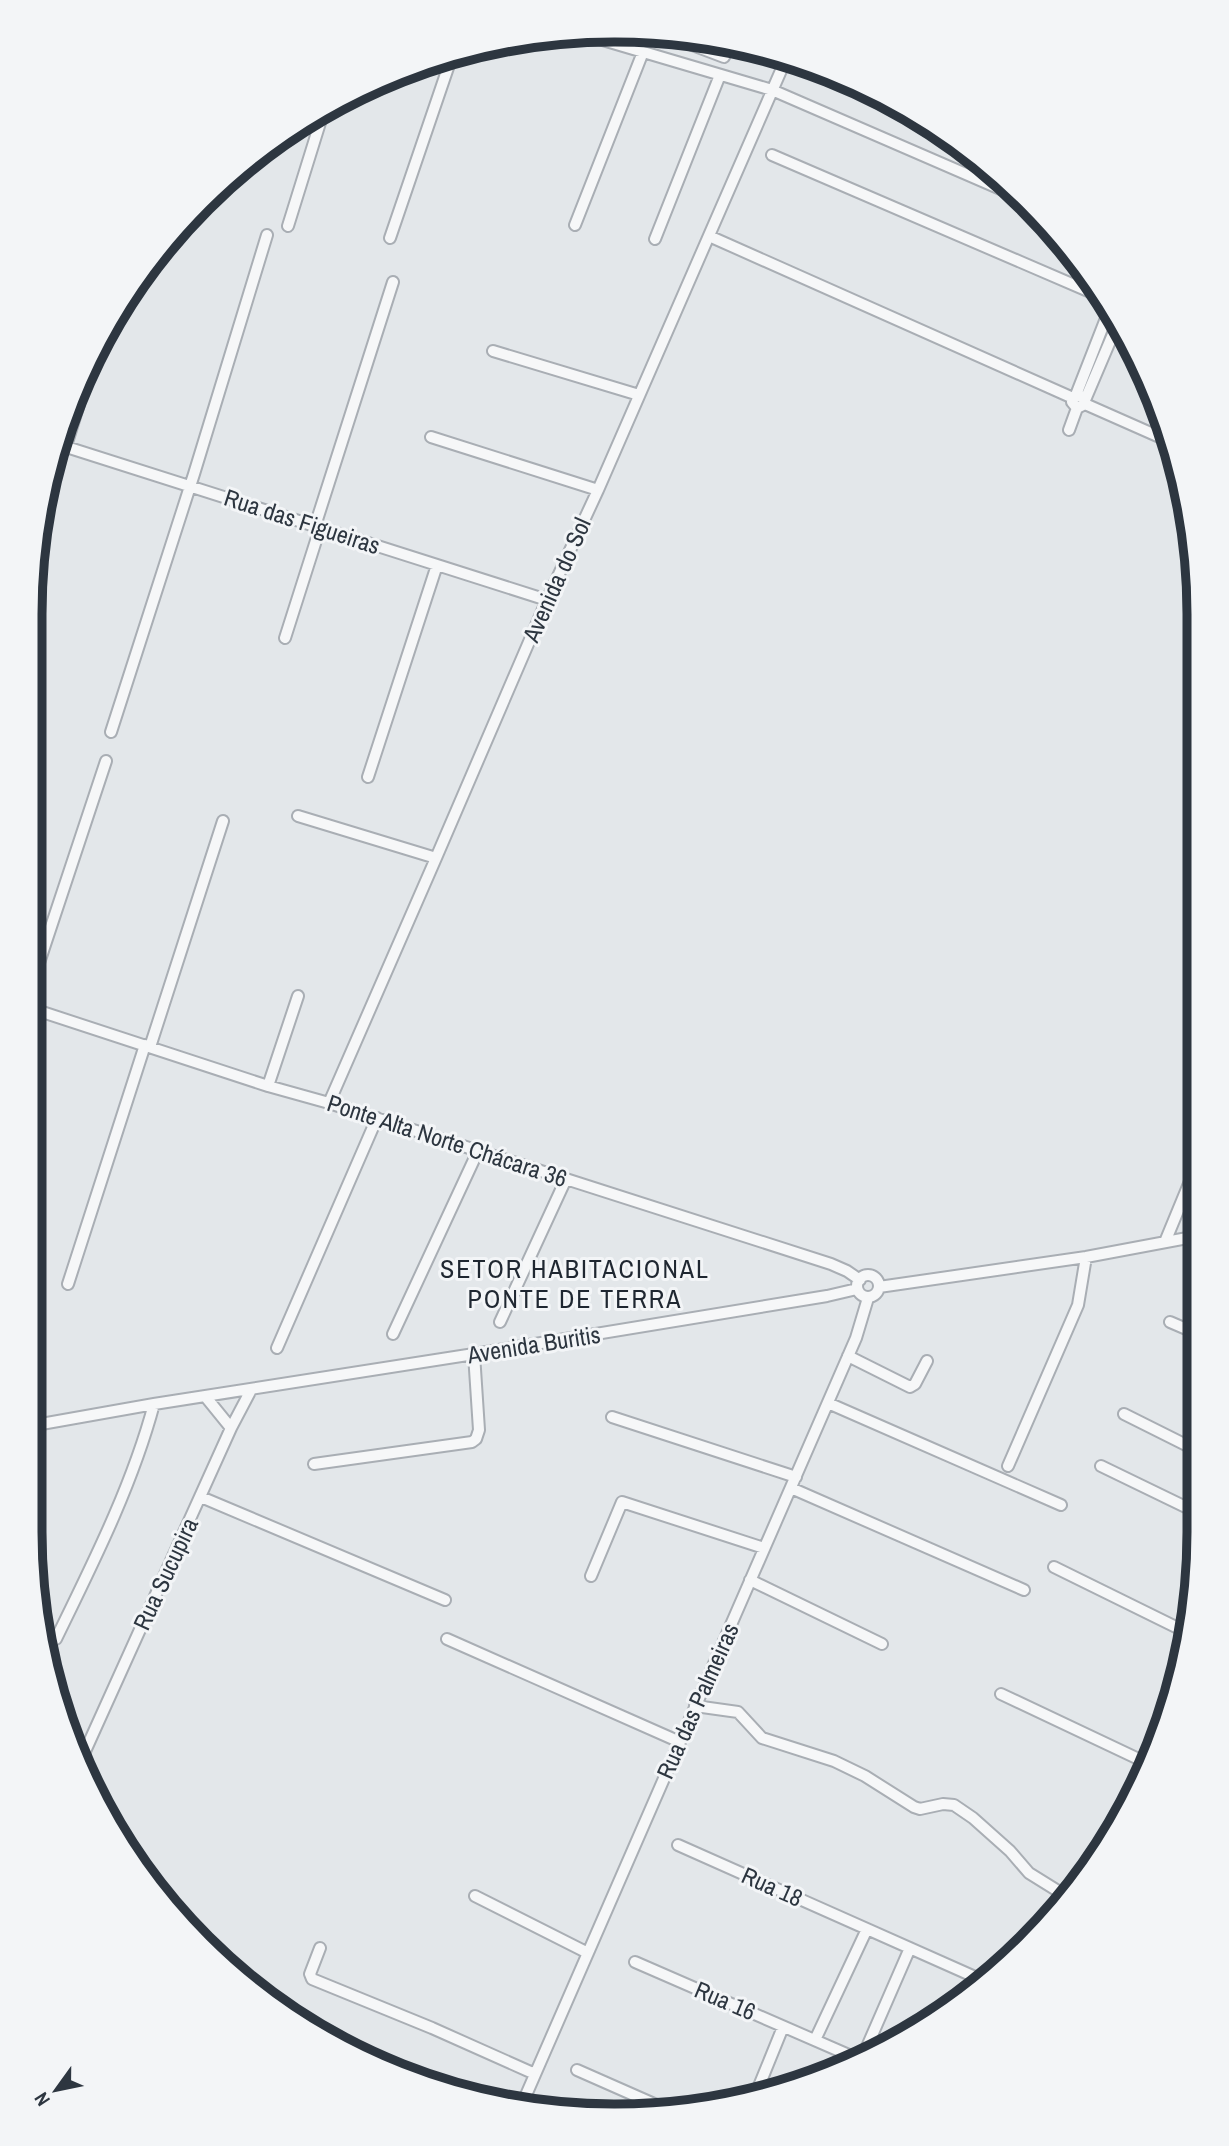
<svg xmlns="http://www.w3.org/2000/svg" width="1229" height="2146" viewBox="0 0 1229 2146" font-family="'Archivo Narrow',sans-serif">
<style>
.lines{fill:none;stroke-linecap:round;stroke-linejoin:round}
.minor-casing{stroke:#a9aeb4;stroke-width:14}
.minor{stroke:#f6f7f8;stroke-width:10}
.labels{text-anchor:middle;stroke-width:6;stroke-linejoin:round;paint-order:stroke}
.street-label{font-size:24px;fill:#2d3640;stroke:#f3f5f7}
.neighbourhood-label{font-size:26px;letter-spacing:2px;fill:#1f2731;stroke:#f3f5f7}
.rim{fill:none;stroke:#2d3640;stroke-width:9}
</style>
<rect width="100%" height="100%" fill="#e3e7ea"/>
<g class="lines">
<g class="minor-casing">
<path id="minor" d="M579,33l193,57 256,111
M689,37l-2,6 37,14 7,-15
M772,155l330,142
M575,225l68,-173
M288,226l36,-116
M709,236l364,162
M390,238l62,-182
M655,239l65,-164
M493,351l146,44
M1076,395l34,-87
M1085,400l34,-80
M1085,404l86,38
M1069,430l8,-22 8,-4v-4l-5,-5 -7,3 -1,4 5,6
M431,437l167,53
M57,444l490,156
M66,446l26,-84
M45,505l18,-60
M315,526l78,-244
M285,638l35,-110
M111,732l83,-258 73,-239
M368,777l69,-212
M298,816l138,42
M30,990l76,-229
M30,1008l238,78 61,17 502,161 16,7 13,9
M150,1047l73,-226
M268,1086l30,-90
M329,1103l107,-245 111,-258 51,-110 188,-431
M1165,1242l33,-80
M857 1286a11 11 0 1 1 22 0a11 11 0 1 1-22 0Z
M68,1284l77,-239
M879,1287l207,-30 112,-21
M500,1322l66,-143
M1170,1322l28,12
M393,1334l85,-183
M277,1348l100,-230
M848,1356l62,31 5,-3 12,-23
M205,1396l26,32
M828,1403l233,102
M1124,1414l74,37
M612,1417l184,60
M30,1426l124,-22 320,-50 353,-58 30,-7
M314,1464l158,-22 4,-3 3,-9 -5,-76
M1008,1466l70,-161 8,-48
M1101,1466l97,47
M791,1488l233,102
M201,1497l244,103
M1054,1567l132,65
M591,1576l31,-74 142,46
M750,1580l132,64
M56,1639c37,-76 76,-153 98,-235
M447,1639l233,103
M1001,1694l146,69
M695,1706l43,6 24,26 72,23 31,15 49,31 6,2 23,-5 11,1 19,13 37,33 19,22 37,23
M82,1758l149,-330 20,-38
M678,1845l306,136
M475,1896l113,57
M320,1948l-10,26 2,5 120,49 103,46
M635,1962l223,97
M815,2040l52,-111
M863,2056l47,-108
M577,2070l93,41
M757,2091l26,-64
M523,2102l333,-764 12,-40"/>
</g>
<use href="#minor" class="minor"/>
</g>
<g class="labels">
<g class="street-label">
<text transform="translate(302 522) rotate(18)" y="8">Rua das Figueiras</text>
<text transform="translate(557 580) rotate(-66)" y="8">Avenida do Sol</text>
<text transform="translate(447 1141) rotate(18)" y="8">Ponte Alta Norte Chácara 36</text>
<text transform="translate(534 1345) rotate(-9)" y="8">Avenida Buritis</text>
<text transform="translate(166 1574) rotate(-65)" y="8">Rua Sucupira</text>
<text transform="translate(698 1701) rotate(-66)" y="8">Rua das Palmeiras</text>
<text transform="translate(772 1887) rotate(24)" y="8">Rua 18</text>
<text transform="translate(725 2001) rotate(23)" y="8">Rua 16</text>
</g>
<g class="neighbourhood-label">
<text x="575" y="1278">SETOR HABITACIONAL<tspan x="575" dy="30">PONTE DE TERRA</tspan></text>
</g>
</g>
<path d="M0 0H1229V2146H0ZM614 42H615A572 572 0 0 1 1187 614V1532A572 572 0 0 1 615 2104H614A572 572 0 0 1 42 1532V614A572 572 0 0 1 614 42Z" fill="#f3f5f7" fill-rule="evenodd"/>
<path class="rim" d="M614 42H615A572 572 0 0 1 1187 614V1532A572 572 0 0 1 615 2104H614A572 572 0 0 1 42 1532V614A572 572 0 0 1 614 42Z"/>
<g transform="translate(56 2090) rotate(237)" stroke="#f3f5f7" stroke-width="5" paint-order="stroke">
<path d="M0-5L12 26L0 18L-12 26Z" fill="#2d3640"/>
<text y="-10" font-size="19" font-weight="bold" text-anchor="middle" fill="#2d3640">N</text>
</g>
</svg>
